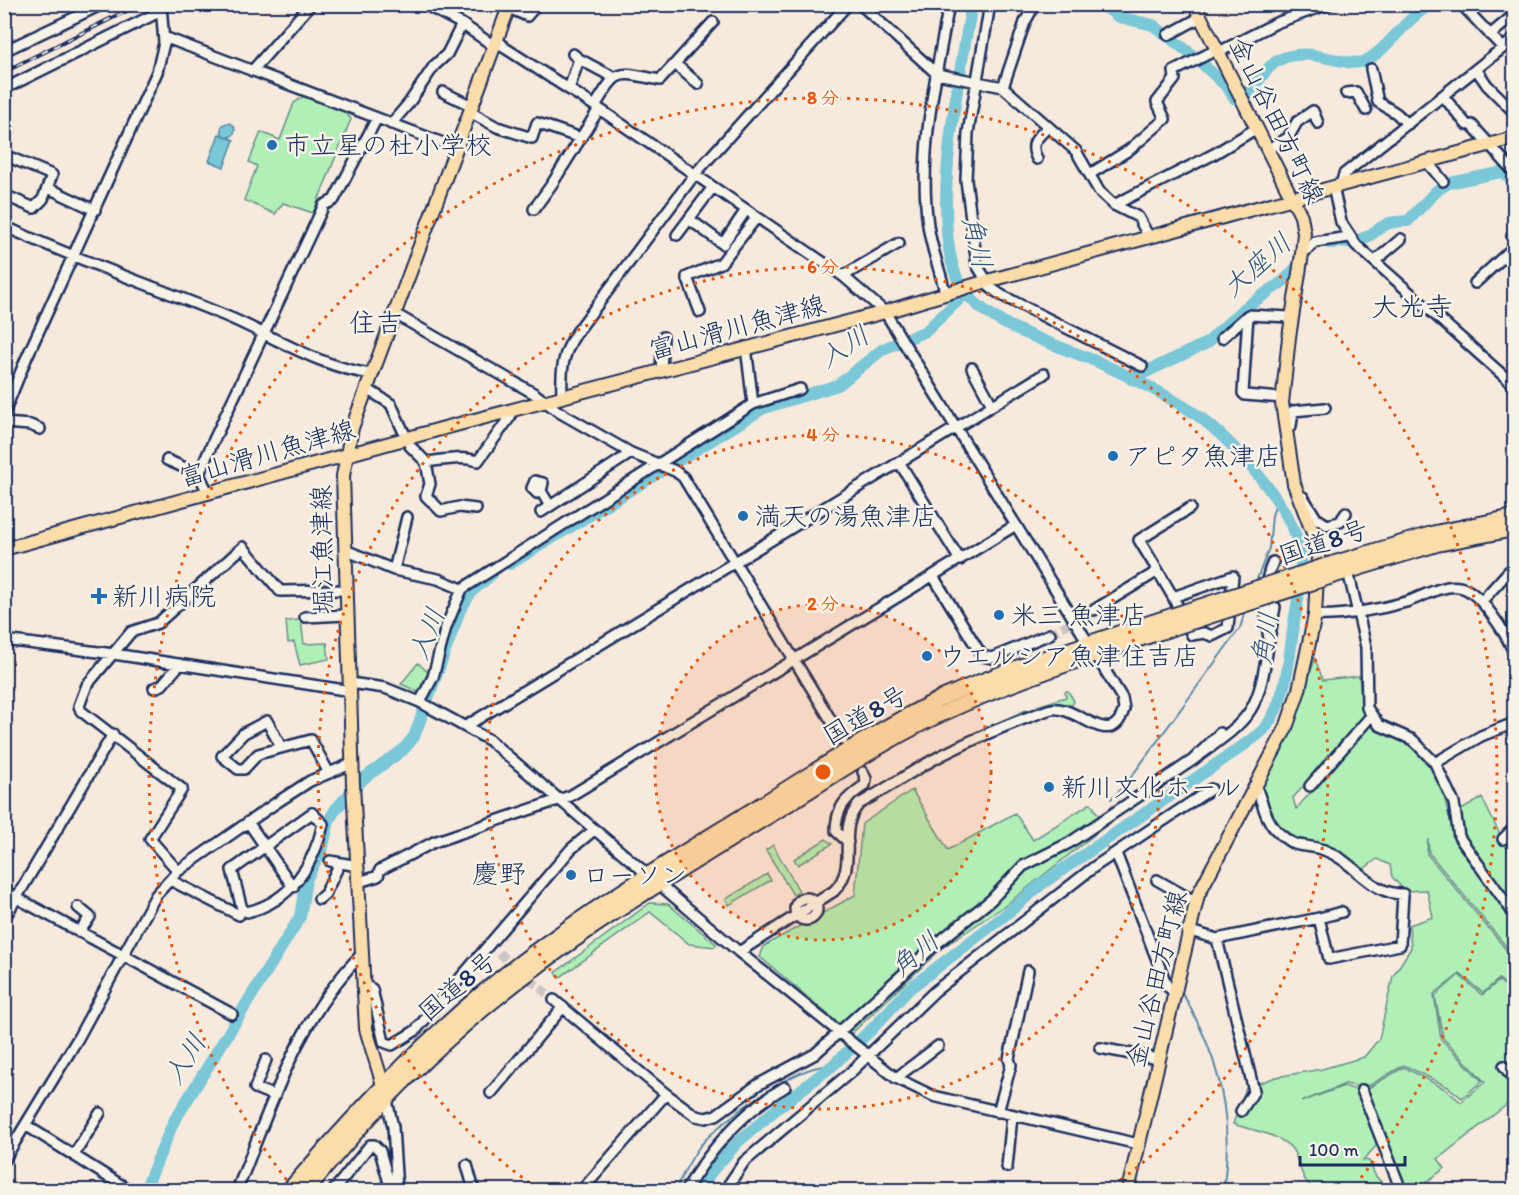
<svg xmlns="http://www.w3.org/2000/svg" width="1519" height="1195" viewBox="0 0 1519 1195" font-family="Itim,'Klee One',sans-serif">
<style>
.green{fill:#b0efb6;stroke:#668f8a;stroke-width:1.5}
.water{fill:#7ac7d8;stroke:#548aa7;stroke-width:1.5}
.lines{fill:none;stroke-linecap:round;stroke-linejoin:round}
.stream{stroke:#548aa7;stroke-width:2}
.river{stroke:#7ac7d8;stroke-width:12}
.minor-tunnel{stroke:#ccc4c4;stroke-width:9;stroke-dasharray:9 4.5;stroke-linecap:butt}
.minor-casing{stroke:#1b2f5e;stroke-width:14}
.major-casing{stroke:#1b2f5e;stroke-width:16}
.highway-casing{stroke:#1b2f5e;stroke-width:18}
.minor{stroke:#f7f3e8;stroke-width:9}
.major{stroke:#faddab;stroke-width:12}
.highway{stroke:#faddab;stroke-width:14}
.rail-casing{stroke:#1b2f5e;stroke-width:4.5}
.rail{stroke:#f7f3e8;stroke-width:2;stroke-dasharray:7;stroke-linecap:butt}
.highway-bridge-casing{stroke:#1b2f5e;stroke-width:18;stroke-linecap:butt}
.highway-bridge{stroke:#faddab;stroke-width:14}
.ring{fill:none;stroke:#e8590c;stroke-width:3;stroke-dasharray:3 6}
.poi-dot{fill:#1f6fb2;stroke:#f7f3e8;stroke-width:2}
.labels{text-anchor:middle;stroke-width:5;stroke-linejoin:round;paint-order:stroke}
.street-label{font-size:26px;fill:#1b2f5e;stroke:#f7f3e8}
.poi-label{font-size:26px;fill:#1b2f5e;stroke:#f7f3e8;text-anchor:start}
.water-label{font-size:27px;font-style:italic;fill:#33557c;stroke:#f7f3e8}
.neighbourhood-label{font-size:27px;fill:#1b2f5e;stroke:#f7f3e8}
.centre{fill:#e8590c;stroke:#f7f3e8;stroke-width:3}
.ring-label{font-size:18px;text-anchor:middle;font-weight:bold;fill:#e8590c;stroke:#f7f3e8;stroke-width:5;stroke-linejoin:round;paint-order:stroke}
</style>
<rect width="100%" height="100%" fill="#f8e9dd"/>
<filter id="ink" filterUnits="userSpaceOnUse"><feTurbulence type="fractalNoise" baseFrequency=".0167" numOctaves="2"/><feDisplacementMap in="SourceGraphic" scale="12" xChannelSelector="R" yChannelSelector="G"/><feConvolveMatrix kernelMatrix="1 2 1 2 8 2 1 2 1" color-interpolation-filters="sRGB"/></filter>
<g filter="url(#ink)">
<path class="green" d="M304,96l40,15 7,8 -38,94 -30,-10 -8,11 -31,-14 13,-34 -8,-4 12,-30 19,8 14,-37z
M301,620l3,24 23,-1 2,16 -29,6 -6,-23 -6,1 -2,-22z
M1315,659l8,21 36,-4 5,42 -71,80 3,11 76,-86c48,26 66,38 77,94l33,-19 28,57 4,3v98l-85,-103 -1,-14 -1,15 87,105v32l-15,-12 -16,14 -23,-19 -26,20 7,45 41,42 -20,17 -14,-11 -44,-22 -39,23 -20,-4 -44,18 43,-16 18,6 42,-25 41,22 16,13 24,-20 -42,-44 -8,-42 24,-21 23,20 17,-14 15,12v106l-76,60 7,9 -29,22h-10l-25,-49 -18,19 6,1 6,14 13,15c-22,0 -54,3 -73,-2 -14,-3 -15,-29 -23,-39 -12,-15 -41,-19 -59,-25l13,-36 30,-11 46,-8 42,-12 15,-18 14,-63 18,-28 -2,-23 24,-8 -6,-27 -22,1 -13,-14 -2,-12 -13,-6 -16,12 -36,-27 -26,-4 -20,-14 -10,-12 -8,-23 7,-20 23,-44z
M418,663l13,12 -10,18 -20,-9z
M1068,691l6,10 -3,6 -15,-2 -18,4 -1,-3 29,-9 -1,-5z
M1026,710l1,3 -71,31 -2,-2z
M912,790l36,60 67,-37 18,27 58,-37 14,23 -99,79 -64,43 -91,86 -91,-77 4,-11 91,-51 7,-71z
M826,839l6,5 -34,21 -4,-6z
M773,845l26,46 -6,4 -27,-45z
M767,874l4,6 -42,25 -3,-6z
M650,903l18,1 48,40 -1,3 -26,-3 -39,-32 -91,66 -3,-6z"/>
<path class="water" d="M221 130a7 7 0 1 1 14 0a7 7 0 1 1-14 0Z
M219,134l15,6 -10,27 -15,-6z"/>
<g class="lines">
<path class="stream" d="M1255,584l14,-36 3,-32 4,-14
M1111,799l15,-15 114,-156 6,-19
M1103,840l7,13
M1180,991c7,7 11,19 16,28 27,53 37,112 27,171
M675,1190c7,-14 15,-31 25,-44 21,-26 99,-84 132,-80"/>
<path class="river" d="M1101,4l18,13 34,8 42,32 33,31 6,10 6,2c16,-11 25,-35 43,-42 32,-12 61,11 82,3 22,-10 41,-44 67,-57
M1329,243c13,-1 29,0 41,-8 18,-12 16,-13 38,-14l28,-30 13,-8 53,-11 12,9
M1131,379l76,-36 35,-33 43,-30 18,-20
M510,564l254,-156 74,-23 45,-36 43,-18 40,-38
M145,1190l28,-67 127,-206 6,-37 17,-34 6,-25 6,-11 28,-31 40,-29 11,-13 46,-127 11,-18 21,-18
M701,1190l9,-17 28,-31 42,-36 52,-40 40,-37 37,-40 95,-73 39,-33 197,-135c8,-6 19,-13 26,-21 21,-29 23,-69 28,-104 4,-25 11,-54 4,-80 -12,-44 -72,-110 -110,-134 -28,-17 -59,-33 -88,-46 -42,-19 -104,-33 -134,-70 -43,-53 -5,-224 6,-289"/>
<path class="minor-tunnel" d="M1050,634l44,-24
M499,953l55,47"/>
<g class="minor-casing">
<path id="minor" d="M424,4l38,20 32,22
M860,4l77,70 66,13 73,64 23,40 15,14 24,12 11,20
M990,4l-22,129 -2,47 11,85 14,23 10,7 141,71
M1461,4l42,44
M509,8l18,8 10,-12
M1168,35l33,-18
M1490,35l24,-20
M164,37l292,111
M497,39l8,9 90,58 248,170 42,36 237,386 2,11c-13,46 -49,-9 -76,1 -34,12 -70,27 -102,43 -30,15 -58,35 -87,51 -24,27 1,61 -25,87l-95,61
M4,51l99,-47
M1219,52l57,-29 53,-19
M579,59l34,18
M675,64l23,20
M1371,69l7,33 18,11 12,11
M1476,69l11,16 27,27
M252,71l59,-67
M1003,87l22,-65 10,-18
M4,89l147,-73 14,-12
M569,89l10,-30 -6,-5
M443,92l29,14
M1346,93l10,-1 10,18
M1443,96l24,29
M595,106c24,-39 21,-34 65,-26l53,-58
M470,112l27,15 35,11 5,-15 44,15
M391,124l18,-21 25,-37 13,-12 15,-30
M1472,125l42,47
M1268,149l20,-11 9,-16 16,-11 5,12
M4,155l48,20 -9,24 -9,9 -30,-13
M1037,159c-8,-16 0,-21 11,-32
M1427,162l16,19
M1090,174l39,-24 36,-31 -8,-17 18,-23 -1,-8 44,-22
M1341,185l3,-11 170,-135
M1333,187l8,35 15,23 158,140
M48,188l47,22
M1114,205l100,-51 43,-26
M534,209l18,-25 47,-75
M689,219l34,25 23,-34
M4,226c75,35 153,61 229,93 45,20 90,49 139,55
M677,235l36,-48
M1512,236l2,2
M1302,254l13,-12 34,-5
M1375,261l26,-22
M843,276l56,-33
M1475,283l39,-36
M945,292c-5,-22 -14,-44 -17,-67 -10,-74 8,-148 21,-221
M700,312l-13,-35 34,-14 36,-46
M395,314l140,80 24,18 72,41 44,18 8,6 160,263
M1248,315l-5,78 2,2 38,3
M1222,338l26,-23 43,2
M972,368l20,37
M661,370l2,-33
M367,389l24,15 19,42 16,16c17,-2 35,-6 52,-1l32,-44v-7
M562,396c-1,-26 0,-42 15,-64l118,-158 153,-170
M753,404l47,-15
M4,413l22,-54 131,-287 7,-29 -3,-39
M4,423l26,2 10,4
M1285,430l6,-4 2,-15 32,-3
M167,460l32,14
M426,462l4,22 -4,12 15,15 18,-4 17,2
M899,462l61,98
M541,491l-4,2 -5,-5 3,-7 8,2 -2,8 9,15
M208,493l-9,-19 13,-30 112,-239 10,-5 43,-82
M1303,497l13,21 11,7 13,-3 6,-9
M541,512l90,-59
M345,550l49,20 44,9 24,10
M1273,562c-12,24 -7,53 -4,78l6,-33
M394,570l13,-53
M1158,571l15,26 60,-21 -5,52 -16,8 -8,-3 -12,2 -19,-38
M1348,571l18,76 1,61 12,17 34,15 22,23 19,40 5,34 55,77
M933,576l49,80 10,2 58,-24
M1481,602l28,-31
M1094,610l64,-39 -19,-31 51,-32
M1315,615c25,2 66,-6 91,-13 16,-5 37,-18 53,-15 20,2 48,48 55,66
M305,617l41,-2
M4,640l110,14 237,37
M350,683l35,5 35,14 69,38 250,212 157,126 37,18 205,48
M154,688l8,-3 18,-21
M420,702l13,-25 13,-50 16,-38 291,-185 -7,-57
M466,726l578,-352
M1220,733l-27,27c60,-44 65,-45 76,-120
M281,747l-14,-26 -23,12 -22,23 16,13h6l14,-15 53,-14 18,33
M1435,763l46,-27 33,-13
M1310,786l61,-70
M1256,787c6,14 9,31 19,42 22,23 26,13 49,21 31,11 45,44 79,44l-3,51 -71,14 -10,-41 23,-6
M312,813l11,11c-9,41 -33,78 -76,88l-5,-3 -10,-39z
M248,822l45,65
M1503,839l11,-11
M848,842l-12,-11c0,-24 10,-33 29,-46l1,-6 -3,-7
M1116,853l51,133 6,5
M330,861l28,5
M178,871l-28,-32 32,-50 -101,-78 -2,-5 8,-21 44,-53 27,-9 85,-76 37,44 65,-1
M170,880l69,35
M1157,880l39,22
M359,882l19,-6 2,-6 54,-28 136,-46 446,-271
M4,891l228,123
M795 909a11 11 0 1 1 22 0a11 11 0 1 1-22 0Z
M319,899l6,-5 15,-31
M78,907l12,10 -11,15
M4,919l109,-185
M1187,930l30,9 102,-21
M1217,939l37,152 -13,20
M364,985l8,4 12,53 8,3 23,-14 156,-182 23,-19
M554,1000l112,94 30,22 10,2 10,-3 43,-31 56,-30 120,-109 56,-45 32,-34 46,-23 124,-83
M1100,1048l58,11
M266,1060l-11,28 20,8
M1504,1066l10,14
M896,1078l42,-32
M1362,1090l39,100
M491,1093l72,-86
M386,1096l7,31 4,63
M998,1112l13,-47 -2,-6 19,-88
M27,1126l102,64
M74,1155l26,-42
M4,1160l73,-120 79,-145 22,-24 98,-68 34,-22 43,-18
M467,1165l7,25
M1007,1167l5,-51
M237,1190c34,-83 60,-172 125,-236
M334,1190l36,-45h4l6,6 11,39
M582,1190l84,-96
M686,1190c25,-42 56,-78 99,-103
M725,1190l19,-28 108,-91 83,-80 159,-124 117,-78"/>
</g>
<g class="major-casing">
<path id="major" d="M4,549l444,-122 437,-115 99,-30 530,-144
M383,1085l-17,-56 -13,-245 -10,-308 9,-48 158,-424
M1128,1190l70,-295 88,-167 13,-38 16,-75 3,-59 -2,-15 -22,-57 -12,-81 7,-66 13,-83 2,-21 -3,-17 -107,-212"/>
</g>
<g class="highway-casing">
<path id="highway" d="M1325,566l110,-33 79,-16
M1329,577l108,-33 77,-15
M289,1190c60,-69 121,-136 191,-195 85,-72 189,-133 284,-192 57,-35 115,-75 176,-104 68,-31 142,-53 213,-77
M307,1190c42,-52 87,-102 137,-147 98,-90 213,-159 326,-228 58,-35 116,-77 178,-104 68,-31 139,-54 209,-78"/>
</g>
<use href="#minor" class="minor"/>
<use href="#major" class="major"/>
<use href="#highway" class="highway"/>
<g class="rail-casing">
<path id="rail" d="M4,5l3,-1
M4,72l136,-68"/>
</g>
<use href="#rail" class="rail"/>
<g class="highway-bridge-casing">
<path id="highway-bridge" d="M1153,622l172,-56
M1157,633l172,-56"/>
</g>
<use href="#highway-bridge" class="highway-bridge"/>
</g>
</g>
<circle cx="823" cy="772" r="168" fill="#e8590c" fill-opacity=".12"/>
<g class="ring">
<circle cx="823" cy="772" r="168"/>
<circle cx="823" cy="772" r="337"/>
<path d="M537 1188A505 505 0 1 1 1109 1188"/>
<path d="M292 1187A674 674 0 1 1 1354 1187"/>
</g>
<g class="poi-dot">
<circle cx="272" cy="145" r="6"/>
<circle cx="1113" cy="456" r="6"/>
<circle cx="743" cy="516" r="6"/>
<path d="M96 587h6v6h6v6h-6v6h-6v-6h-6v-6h6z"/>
<circle cx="999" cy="615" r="6"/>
<circle cx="927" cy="656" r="6"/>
<circle cx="1049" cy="787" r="6"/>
<circle cx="571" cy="875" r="6"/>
</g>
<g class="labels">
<g class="street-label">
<text transform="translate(1277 120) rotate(64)" y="9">金山谷田方町線</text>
<text transform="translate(737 327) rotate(-15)" y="9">富山滑川魚津線</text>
<text transform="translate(267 453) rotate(-16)" y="9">富山滑川魚津線</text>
<text transform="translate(1323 542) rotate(-18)" y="9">国道8号</text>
<text transform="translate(322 550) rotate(-91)" y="9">堀江魚津線</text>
<text transform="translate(865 715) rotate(-30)" y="9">国道8号</text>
<text transform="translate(1156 979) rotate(-76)" y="9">金山谷田方町線</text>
<text transform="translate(457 986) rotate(-40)" y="9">国道8号</text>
</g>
<g class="poi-label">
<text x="284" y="154">市立星の杜小学校</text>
<text x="1125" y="465">アピタ魚津店</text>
<text x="755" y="525">満天の湯魚津店</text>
<text x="112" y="605">新川病院</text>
<text x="1011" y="624">米三 魚津店</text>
<text x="939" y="665">ウエルシア魚津住吉店</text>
<text x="1061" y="796">新川文化ホール</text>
<text x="583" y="884">ローソン</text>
</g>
<g class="water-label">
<text transform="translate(977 242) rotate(77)" y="9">角川</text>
<text transform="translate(1257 265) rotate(-41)" y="9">大座川</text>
<text transform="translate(844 347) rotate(-33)" y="9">入川</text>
<text transform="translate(427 634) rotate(-69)" y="9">入川</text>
<text transform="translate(1265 639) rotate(-81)" y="9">角川</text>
<text transform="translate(915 954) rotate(-40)" y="9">角川</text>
<text transform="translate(185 1059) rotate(-58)" y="9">入川</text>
</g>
<g class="neighbourhood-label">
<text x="1412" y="316">大光寺</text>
<text x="376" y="332">住吉</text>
<text x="499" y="883">慶野</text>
</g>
</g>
<circle cx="823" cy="772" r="9" class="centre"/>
<g class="ring-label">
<text x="823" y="104">8 分</text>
<text x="823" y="273">6 分</text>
<text x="823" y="441">4 分</text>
<text x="823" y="610">2 分</text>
</g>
<rect width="1519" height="1195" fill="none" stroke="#f7f3e8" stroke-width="24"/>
<rect x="12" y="12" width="1495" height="1171" fill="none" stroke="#1b2f5e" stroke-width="2" filter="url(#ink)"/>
<path d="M1300 1156v9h105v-9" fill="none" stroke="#1b2f5e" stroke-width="3"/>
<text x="1309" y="1156" font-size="18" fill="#1b2f5e" stroke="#f7f3e8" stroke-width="4.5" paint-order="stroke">100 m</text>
</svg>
